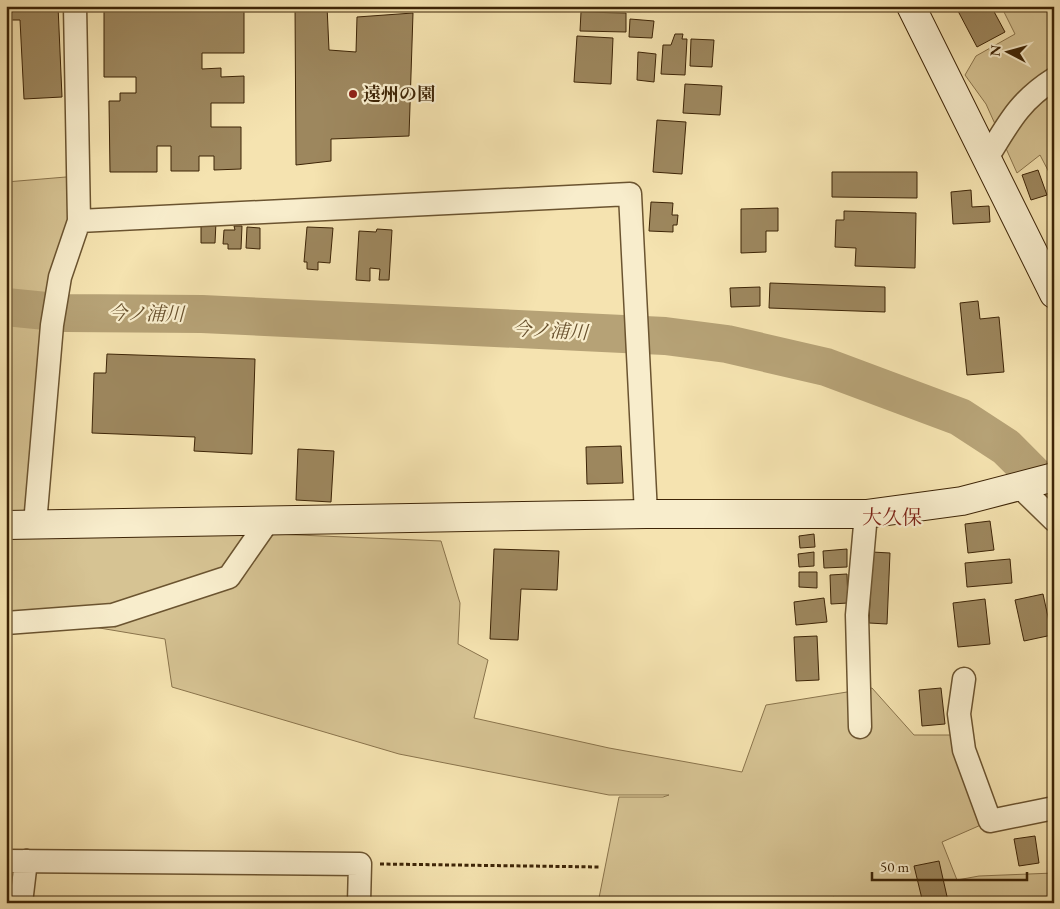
<svg xmlns="http://www.w3.org/2000/svg" width="1060" height="909" viewBox="0 0 1060 909" font-family="'EB Garamond','Noto Serif JP',serif">
<style>
.green{fill:#d6c393;stroke:#8a744c}
.lines{fill:none;stroke-linecap:round;stroke-linejoin:round}
.river{stroke:#b6a276;stroke-width:38}
.building{fill:#9d875e;stroke:#3d2406}
.street-casing{stroke:#6b5430;stroke-width:25}
.secondary-casing{stroke:#3d2406;stroke-width:30}
.path{stroke:#3d2406;stroke-width:3;stroke-dasharray:4 2.5;stroke-linecap:butt}
.street{stroke:#f8edcc;stroke-width:22}
.secondary{stroke:#f8edcc;stroke-width:28}
.poi-dot{fill:#8f2418;stroke:#f8edcc;stroke-width:2}
.labels{text-anchor:middle;stroke-width:4.5;stroke-linejoin:round;paint-order:stroke}
.poi-label{font-size:18px;font-weight:bold;fill:#3d2406;stroke:#f8edcc;text-anchor:start}
.water-label{font-size:19px;font-style:italic;fill:#67502d;stroke:#f8edcc}
.quarter-label{font-size:20px;fill:#7a1f14;stroke:#f8edcc}
</style>
<rect width="100%" height="100%" fill="#f5e3b0"/>
<filter id="stains"><feTurbulence type="fractalNoise" baseFrequency=".004" numOctaves="4"/><feColorMatrix values="0 0 0 0 .2 0 0 0 0 .09 0 0 0 0 .02 0 0 0 .5 -.17"/></filter>
<radialGradient id="worn" r=".72"><stop offset=".6" stop-color="#630" stop-opacity="0"/><stop offset="1" stop-color="#630" stop-opacity=".3"/></radialGradient>
<path class="green" d="M1001,6h53v176l-14,-27 -23,18 -31,-69 -21,-29 11,-19 39,-22z
M78,176l-25,111 -18,237 406,17 19,62 -2,41 30,16 -14,58 135,30 133,24 24,-67 106,-17 42,47h49l27,86 -48,21 15,38 22,-4 75,-3v30h-202l-19,-6 -1,6h-234l21,-106h44l6,-2h-60l-210,-41 -227,-67 -7,-48 -119,-20 -40,6v-443z"/>
<g class="lines">
<path class="river" d="M6,307l60,6 136,1 463,22 62,8 99,23 134,50 46,30 48,48"/>
</g>
<path class="building" d="M8,6h50l4,91 -38,2 -4,-79h-12z
M104,6h140v47h-42v16l19,-1v9l23,-1v27h-33v24h30v42l-27,1v-14h-15v15h-28v-25h-14v26h-47l-1,-71h11v-8h16v-16h-32z
M295,6h32l2,44 27,2 1,-35 56,-4 -4,123 -78,3v22l-35,4z
M968,6h23l14,26 -28,15 -19,-36z
M581,12l45,1v19l-46,-1z
M630,19l24,2 -2,17 -23,-1z
M675,34h8l-1,5h5l-2,36 -24,-1 2,-29h8z
M577,36l36,2 -2,46 -37,-2z
M691,39l23,1 -2,27 -22,-1z
M638,52l18,2 -2,28 -17,-2z
M685,84l37,2 -2,29 -37,-2z
M657,120l29,2 -4,52 -29,-2z
M1038,170l9,25 -16,5 -9,-25z
M832,172h85v26l-85,-1z
M971,190l1,17 17,-1 1,16 -37,2 -2,-32z
M651,202l22,1 -1,12h6l-1,10h-4v7l-24,-1z
M778,208v23h-12v21l-25,1v-44z
M844,211l72,2 -1,55 -60,-2 1,-18 -21,-1 1,-27h8z
M201,222h15l-1,21h-14z
M234,226h8l-1,23h-13v-5h-5l1,-14h11z
M247,227l13,1v21l-14,-1z
M307,227l26,1 -3,35 -12,-1v8l-11,-1v-7h-3z
M377,229l15,1 -3,50h-10l1,-11 -10,-1v13l-14,-1 3,-49 17,1z
M770,283l115,4v25l-116,-4z
M760,287v19l-29,1 -1,-19z
M978,301l2,18 19,-2 5,55 -37,3 -7,-72z
M107,354l148,5 -3,95 -58,-3 1,-14 -103,-4 2,-60h12z
M621,446l2,37 -36,1 -1,-37z
M298,449l36,2 -3,51 -35,-2z
M6,451l5,36h-5z
M990,521l4,29 -26,3 -3,-29z
M814,534l1,13 -15,1 -1,-12z
M494,549l65,2 -2,39 -36,-1 -3,51 -28,-1z
M847,549v18l-23,1 -1,-17z
M814,552v14l-15,1 -1,-13z
M872,552l18,1 -3,71 -18,-1z
M1010,559l2,24 -45,4 -2,-24z
M799,572h18v16l-18,-1z
M847,574l1,29 -17,1 -1,-29z
M1043,594l9,41 -28,6 -9,-41z
M824,598l3,24 -31,3 -2,-23z
M985,599l5,45 -32,3 -5,-44z
M817,636l2,44 -23,1 -2,-44z
M941,688l4,36 -23,2 -3,-36z
M1035,836l4,27 -20,3 -5,-27z
M939,861l9,40 -25,2 -9,-37z"/>
<g class="lines">
<g class="street-casing">
<path id="street" d="M987,158c21,-34 32,-57 67,-79
M79,221l551,-27 16,320
M1020,487l34,33
M35,524l17,-199 8,-48 19,-56 -4,-215
M6,623l107,-8 116,-38 39,-56
M964,679l-5,35 5,36 26,71 64,-13
M860,727l-3,-112 9,-101
M6,861l354,3 -1,39
M21,903l5,-42"/>
</g>
<g class="secondary-casing">
<path id="secondary" d="M911,6l143,288
M6,525l640,-11h220l96,-13 92,-24"/>
</g>
<path class="path" d="M380,864l221,3"/>
<use href="#street" class="street"/>
<use href="#secondary" class="secondary"/>
</g>
<circle class="poi-dot" cx="353" cy="94" r="5"/>
<g class="labels">
<g class="poi-label">
<text x="363" y="100">遠州の園</text>
</g>
<g class="water-label">
<text transform="translate(146 313) rotate(1)" y="7">今ノ浦川</text>
<text transform="translate(550 330) rotate(3)" y="7">今ノ浦川</text>
</g>
<g class="quarter-label">
<text x="892" y="524">大久保</text>
</g>
</g>
<rect width="1060" height="909" fill="none" stroke="#f5e3b0" stroke-width="25"/>
<rect x="8" y="8" width="1045" height="894" fill="none" stroke="#3d2406" stroke-width="2.5"/>
<rect x="12" y="12" width="1035" height="884" fill="none" stroke="#3d2406"/>
<g transform="translate(1008 52) rotate(276)" stroke="#f8edcc" stroke-width="4" paint-order="stroke">
<path d="M0-4L9 19L0 12L-9 19Z" fill="#3d2406"/>
<text y="-8" font-size="14" font-weight="bold" text-anchor="middle" fill="#3d2406">N</text>
</g>
<path d="M872 872v8h155v-8" fill="none" stroke="#3d2406" stroke-width="2.5"/>
<text x="880" y="872" font-size="15" fill="#3d2406" stroke="#f8edcc" stroke-width="4" paint-order="stroke">50 m</text>
<rect width="100%" height="100%" filter="url(#stains)"/>
<rect width="100%" height="100%" fill="url(#worn)"/>
</svg>
